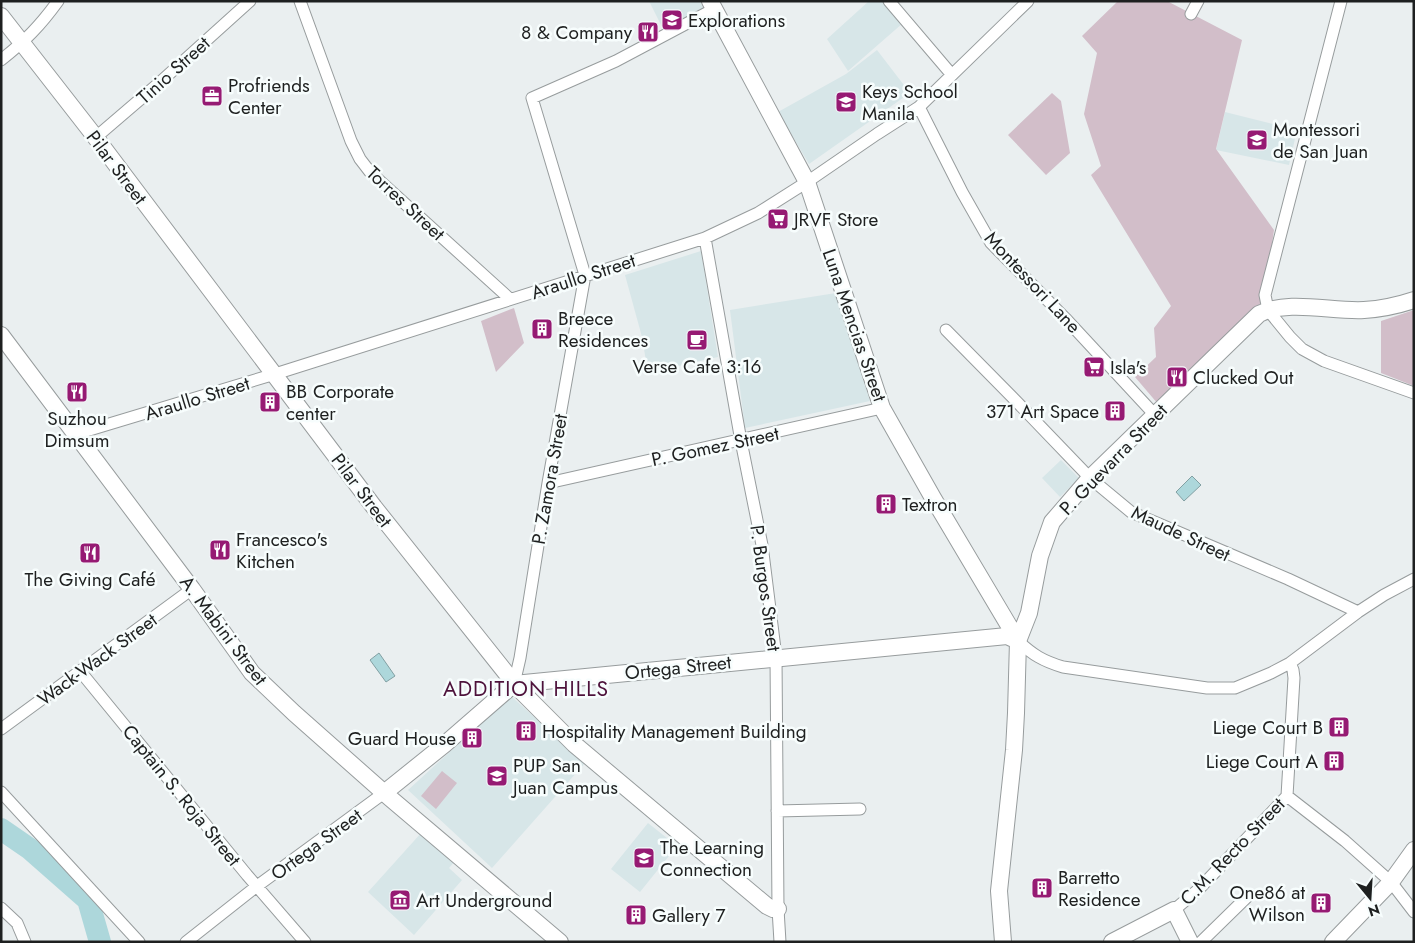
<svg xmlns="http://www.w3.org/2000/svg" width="1415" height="943" viewBox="0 0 1415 943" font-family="Jost,sans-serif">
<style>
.built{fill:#d7e6e8}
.green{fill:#d2bec9}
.water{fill:#add7db;stroke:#82a0a3}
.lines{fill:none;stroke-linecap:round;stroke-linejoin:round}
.river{stroke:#add7db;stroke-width:22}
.street-casing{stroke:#979c9d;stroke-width:13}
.secondary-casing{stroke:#979c9d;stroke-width:18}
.street{stroke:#fff;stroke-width:11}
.secondary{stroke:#fff;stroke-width:16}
.labels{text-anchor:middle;stroke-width:5;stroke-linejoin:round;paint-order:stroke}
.poi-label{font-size:19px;fill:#1e2020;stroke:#f7fdfd;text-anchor:start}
.street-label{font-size:19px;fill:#1e2020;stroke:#f7fdfd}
.quarter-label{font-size:21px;letter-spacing:1px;fill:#4d123b;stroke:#f7fdfd}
</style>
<rect width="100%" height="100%" fill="#eaeff0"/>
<path class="built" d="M649,1h51l4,8 -40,22z
M869,1h14l20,22 -55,48 -21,-32z
M877,50l33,43 -101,71 -31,-52 68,-38z
M1225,112l72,18 -8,35 -73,-15z
M701,251l17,106 -70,16 -6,-36 -17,-62z
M836,293l34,108 -125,27 -15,-118z
M1061,460l18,18 -19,19 -18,-19z
M511,696l74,67 -93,105 -84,-78z
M648,823l29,23 -37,46 -29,-23z
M422,832l34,28 -7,8 13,12 -48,55 -46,-43z"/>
<path class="green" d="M1118,1h49l75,39 -26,109 58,81 -10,70 -106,104 -23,-27 21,-20 -2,-29 17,-22 -80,-131 10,-9 -17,-52 13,-61 -15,-17z
M1052,93l9,8 9,52 -24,22 -38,-40z
M514,308l10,35 -28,29 -15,-51z
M1414,310v76l-33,-13v-52z
M442,771l15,12 -21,26 -15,-13z"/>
<path class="water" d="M1192,476l9,9 -17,16 -8,-9z
M379,653l16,23 -9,6 -16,-22z"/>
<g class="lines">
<path class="river" d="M1,829l29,20 58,51 12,42"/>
<g class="street-casing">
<path id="street" d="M300,1l51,140 9,18 10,13 140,127
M889,1l63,74
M1341,1l-76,294 3,15 22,27 12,12 22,12 90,32
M1191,14l7,-13
M1,60c24,-19 39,-34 57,-59
M919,107l43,85 29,51 74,75 90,97
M95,138l63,-54 92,-83
M705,238l36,203 21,104 14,112 2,252 2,33
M946,330l71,72 73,76 41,34 157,67 70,33
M76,434l199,-60 430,-136 53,-25 49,-31 70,-48 42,-27 109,-106
M548,483l334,-75
M1018,641c15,14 25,20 45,26l144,21h28l36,-15 19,-10 68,-51 26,-17 30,-16
M80,671l167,204 58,67
M514,684l6,-26 28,-175 37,-208 -53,-177 84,-37 98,-52
M1,729l191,-140
M1,792l138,150
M1287,796l58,45 46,41 23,30
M777,811l83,-2
M1,908l16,15 8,19
M1174,910l25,-21 88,-93 7,-118 -1,-8 -3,-7
M186,942l71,-56 127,-93
M1201,942l48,-47"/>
</g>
<g class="secondary-casing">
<path id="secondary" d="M710,1l97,181 75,226 51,90 85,143
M1,16l92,118 281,373 144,181 56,56 193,162 6,3h5
M1,335l191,254 60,84 42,40 96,85 170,144
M384,793l61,-49 69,-60 493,-48 11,5
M1003,942l-4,-51 15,-141 2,-37 2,-72 11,-28 11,-57 12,-34 38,-44 169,-164c30,-15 73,-2 105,-4 16,-1 35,-5 50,-10
M1112,942l62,-32 16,32
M1333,942l58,-60 23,-32"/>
</g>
<use href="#street" class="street"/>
<use href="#secondary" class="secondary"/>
</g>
<defs>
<g id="school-square" transform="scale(1.125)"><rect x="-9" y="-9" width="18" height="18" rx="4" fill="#961a73" stroke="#f7fdfd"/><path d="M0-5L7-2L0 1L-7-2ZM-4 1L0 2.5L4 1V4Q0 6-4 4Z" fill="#fff"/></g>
<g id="restaurant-square" transform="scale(1.125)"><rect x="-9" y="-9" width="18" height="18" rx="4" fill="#961a73" stroke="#f7fdfd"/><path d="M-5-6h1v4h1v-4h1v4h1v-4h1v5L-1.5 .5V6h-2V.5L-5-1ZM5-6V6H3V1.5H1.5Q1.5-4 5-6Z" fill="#fff"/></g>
<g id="office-square" transform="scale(1.125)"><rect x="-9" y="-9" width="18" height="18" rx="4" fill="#961a73" stroke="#f7fdfd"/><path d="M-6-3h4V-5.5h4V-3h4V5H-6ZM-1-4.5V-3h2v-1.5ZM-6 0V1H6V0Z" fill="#fff"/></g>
<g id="supermarket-square" transform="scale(1.125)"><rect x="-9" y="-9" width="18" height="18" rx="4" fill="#961a73" stroke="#f7fdfd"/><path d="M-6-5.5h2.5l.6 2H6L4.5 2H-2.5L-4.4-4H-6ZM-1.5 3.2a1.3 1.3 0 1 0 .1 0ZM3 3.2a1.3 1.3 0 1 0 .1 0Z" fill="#fff"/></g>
<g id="building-square" transform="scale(1.125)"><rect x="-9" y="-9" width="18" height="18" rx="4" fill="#961a73" stroke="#f7fdfd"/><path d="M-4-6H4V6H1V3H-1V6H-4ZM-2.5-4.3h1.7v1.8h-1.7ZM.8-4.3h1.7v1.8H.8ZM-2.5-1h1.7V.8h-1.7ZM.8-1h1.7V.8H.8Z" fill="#fff"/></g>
<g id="cafe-square" transform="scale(1.125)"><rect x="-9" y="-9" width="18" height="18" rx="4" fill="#961a73" stroke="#f7fdfd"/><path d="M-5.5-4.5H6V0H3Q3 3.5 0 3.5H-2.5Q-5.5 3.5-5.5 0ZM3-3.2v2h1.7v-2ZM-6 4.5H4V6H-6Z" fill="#fff"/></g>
<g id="university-square" transform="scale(1.125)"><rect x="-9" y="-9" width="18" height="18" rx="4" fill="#961a73" stroke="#f7fdfd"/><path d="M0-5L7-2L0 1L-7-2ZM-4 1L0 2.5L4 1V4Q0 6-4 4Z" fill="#fff"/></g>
<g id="museum-square" transform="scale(1.125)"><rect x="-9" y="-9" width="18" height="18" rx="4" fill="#961a73" stroke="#f7fdfd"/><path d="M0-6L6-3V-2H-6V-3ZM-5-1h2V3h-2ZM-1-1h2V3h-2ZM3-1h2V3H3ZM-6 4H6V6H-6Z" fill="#fff"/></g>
</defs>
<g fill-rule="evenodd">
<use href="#school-square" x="672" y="20"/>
<use href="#restaurant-square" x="648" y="32"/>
<use href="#office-square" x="212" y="96"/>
<use href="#school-square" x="846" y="102"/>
<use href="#school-square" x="1257" y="140"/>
<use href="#supermarket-square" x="778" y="219"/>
<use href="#building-square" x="542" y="329"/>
<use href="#cafe-square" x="697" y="340"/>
<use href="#supermarket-square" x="1094" y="367"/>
<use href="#restaurant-square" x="1177" y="377"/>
<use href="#restaurant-square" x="77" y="392"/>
<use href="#building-square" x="270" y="402"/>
<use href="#building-square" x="1115" y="411"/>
<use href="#building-square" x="886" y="504"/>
<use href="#restaurant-square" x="220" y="550"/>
<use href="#restaurant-square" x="90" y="553"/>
<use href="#building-square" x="1339" y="727"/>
<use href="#building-square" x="526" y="731"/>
<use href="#building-square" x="472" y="738"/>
<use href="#building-square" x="1334" y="761"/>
<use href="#university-square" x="497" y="776"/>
<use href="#school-square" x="644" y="858"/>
<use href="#building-square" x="1042" y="888"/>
<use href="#museum-square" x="400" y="900"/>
<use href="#building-square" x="1321" y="903"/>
<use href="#building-square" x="636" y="915"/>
</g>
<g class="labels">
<g class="poi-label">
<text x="688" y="27">Explorations</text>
<text x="632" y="39" text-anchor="end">8 &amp; Company</text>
<text x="228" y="92">Profriends<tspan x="228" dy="22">Center</tspan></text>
<text x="862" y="98">Keys School<tspan x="862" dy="22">Manila</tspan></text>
<text x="1273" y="136">Montessori<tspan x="1273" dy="22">de San Juan</tspan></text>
<text x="794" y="226">JRVF Store</text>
<text x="558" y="325">Breece<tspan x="558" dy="22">Residences</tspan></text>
<text x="697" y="373" text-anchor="middle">Verse Cafe 3:16</text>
<text x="1110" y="374">Isla's</text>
<text x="1193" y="384">Clucked Out</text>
<text x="286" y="398">BB Corporate<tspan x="286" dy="22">center</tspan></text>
<text x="1099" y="418" text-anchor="end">371 Art Space</text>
<text x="77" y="425" text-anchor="middle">Suzhou<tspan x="77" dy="22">Dimsum</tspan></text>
<text x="902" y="511">Textron</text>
<text x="236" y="546">Francesco's<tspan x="236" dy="22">Kitchen</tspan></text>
<text x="90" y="586" text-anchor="middle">The Giving Café</text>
<text x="1323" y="734" text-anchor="end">Liege Court B</text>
<text x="542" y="738">Hospitality Management Building</text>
<text x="456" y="745" text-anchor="end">Guard House</text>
<text x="1318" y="768" text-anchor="end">Liege Court A</text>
<text x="513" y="772">PUP San<tspan x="513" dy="22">Juan Campus</tspan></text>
<text x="660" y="854">The Learning<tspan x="660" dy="22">Connection</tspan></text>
<text x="1058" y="884">Barretto<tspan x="1058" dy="22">Residence</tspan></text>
<text x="1305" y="899" text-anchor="end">One86 at<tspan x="1305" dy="22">Wilson</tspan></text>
<text x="416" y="907">Art Underground</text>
<text x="652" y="922">Gallery 7</text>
</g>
<g class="street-label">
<text transform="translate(173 70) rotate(-42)" y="7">Tinio Street</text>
<text transform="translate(117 167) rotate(53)" y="7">Pilar Street</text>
<text transform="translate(406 203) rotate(43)" y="7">Torres Street</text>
<text transform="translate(583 276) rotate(-18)" y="7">Araullo Street</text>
<text transform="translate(1033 282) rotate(47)" y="7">Montessori Lane</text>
<text transform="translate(855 325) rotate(71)" y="7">Luna Mencias Street</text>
<text transform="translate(197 398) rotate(-17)" y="7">Araullo Street</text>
<text transform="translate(715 446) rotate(-12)" y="7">P. Gomez Street</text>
<text transform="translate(1113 459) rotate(-46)" y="7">P. Guevarra Street</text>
<text transform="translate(549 479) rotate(-80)" y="7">P. Zamora Street</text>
<text transform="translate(362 490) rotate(53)" y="7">Pilar Street</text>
<text transform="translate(1181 533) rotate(25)" y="7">Maude Street</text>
<text transform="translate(766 588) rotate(82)" y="7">P. Burgos Street</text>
<text transform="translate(224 630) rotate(53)" y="7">A. Mabini Street</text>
<text transform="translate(97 659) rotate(-36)" y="7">Wack-Wack Street</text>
<text transform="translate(678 667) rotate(-6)" y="7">Ortega Street</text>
<text transform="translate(182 795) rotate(51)" y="7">Captain S. Roja Street</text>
<text transform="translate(316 844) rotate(-36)" y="7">Ortega Street</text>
<text transform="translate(1232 851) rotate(-46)" y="7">C.M. Recto Street</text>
</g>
<g class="quarter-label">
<text x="526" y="696">ADDITION HILLS</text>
</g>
</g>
<rect width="1415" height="943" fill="none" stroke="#1e2020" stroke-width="5"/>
<g transform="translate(1370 898) rotate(162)" stroke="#f7fdfd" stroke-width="4" paint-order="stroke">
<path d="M0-4L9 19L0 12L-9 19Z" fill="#1e2020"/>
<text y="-8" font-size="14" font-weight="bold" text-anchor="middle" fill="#1e2020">N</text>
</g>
</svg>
